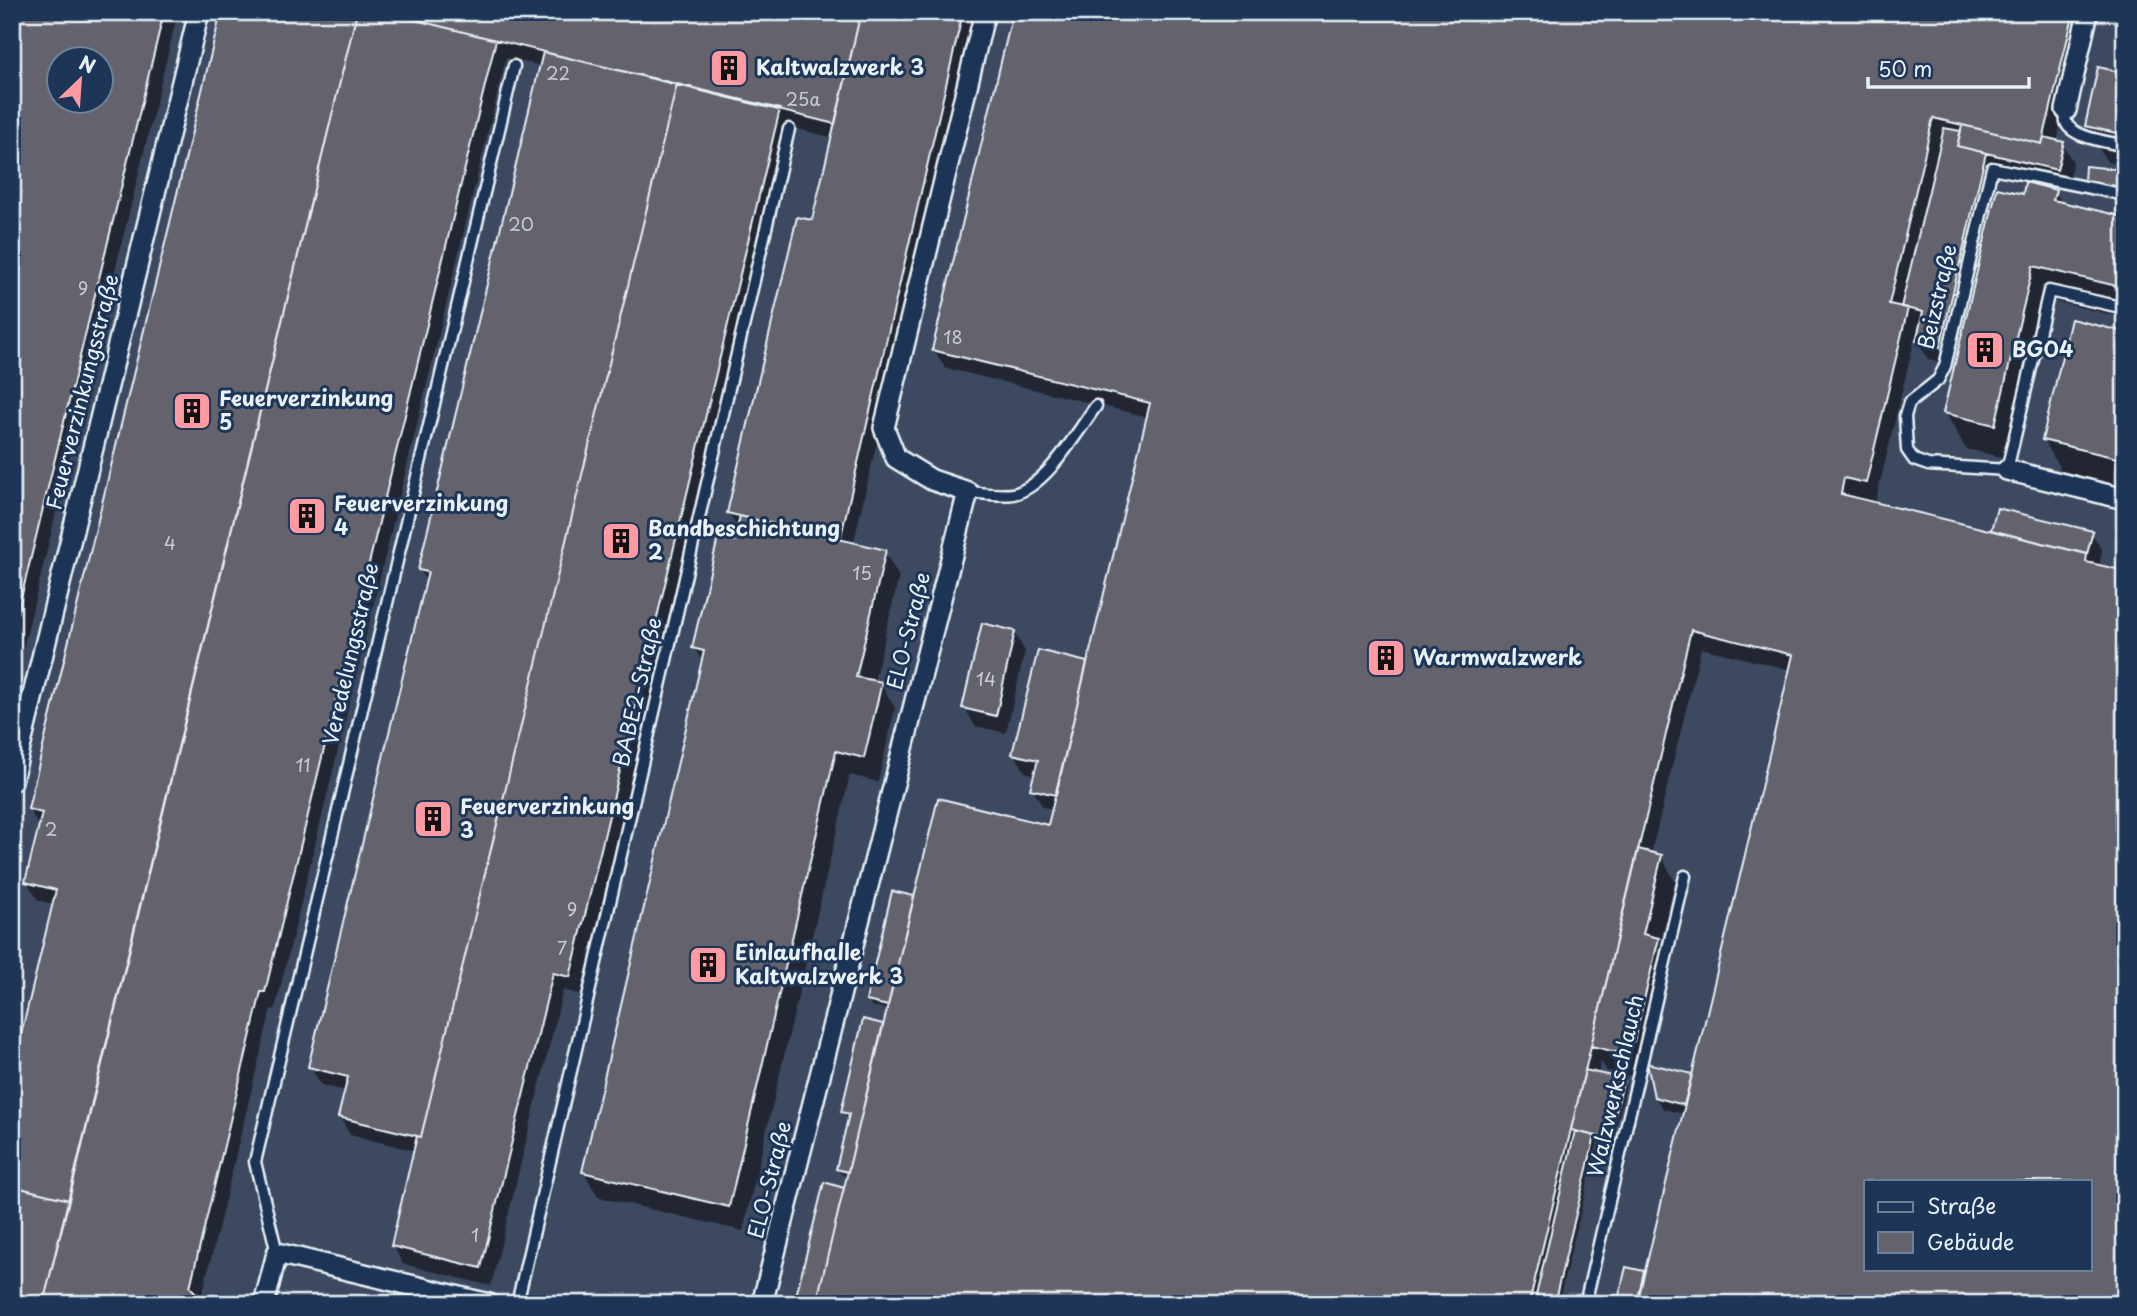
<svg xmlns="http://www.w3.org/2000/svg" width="2137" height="1316" viewBox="0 0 2137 1316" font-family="'Playpen Sans',sans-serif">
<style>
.built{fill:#3c4960;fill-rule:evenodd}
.shadow{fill:#0007;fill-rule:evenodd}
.building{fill:#63626d;stroke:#e8f1f8;stroke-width:2;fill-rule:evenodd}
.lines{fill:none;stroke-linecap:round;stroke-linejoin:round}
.service-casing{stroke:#e8f1f8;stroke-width:15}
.minor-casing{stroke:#e8f1f8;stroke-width:24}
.service{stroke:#1d3557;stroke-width:10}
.minor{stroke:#1d3557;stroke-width:19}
.labels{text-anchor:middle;stroke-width:6;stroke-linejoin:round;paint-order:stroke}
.number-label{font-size:18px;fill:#c7cdd5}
.poi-label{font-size:21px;font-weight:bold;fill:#e8f1f8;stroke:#1d3557;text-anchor:start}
.street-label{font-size:21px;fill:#e8f1f8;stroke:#1d3557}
</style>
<rect width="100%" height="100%" fill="#2b3e5b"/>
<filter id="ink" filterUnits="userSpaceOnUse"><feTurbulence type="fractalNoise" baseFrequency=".0143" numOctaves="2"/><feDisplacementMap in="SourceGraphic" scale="14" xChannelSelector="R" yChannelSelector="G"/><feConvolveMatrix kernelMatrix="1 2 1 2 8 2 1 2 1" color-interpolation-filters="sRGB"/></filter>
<g filter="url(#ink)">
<path class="built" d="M12,12h2113v1292h-2113zM60,60h42v42h-42zM1866,1181h224v88h-224z"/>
<path class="shadow" d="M12,12h166l-166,682zM60,60h42v42h-42z
M223,12h754l-124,533 32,7 14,25 -25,105 7,2 14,24 -17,74 -28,-7 -107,456 -145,-34 -14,-25 119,-509 -9,-15 41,-105 3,-14 -9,-16 85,-290 19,-85 -43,-11 -210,868 -17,-5 -72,296 -88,-22 -10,-18 23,-95 -66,-16 -10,-18 6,-26 -25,-6 -11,-19 117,-483 -8,-14 123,-503 -36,-8 -231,952 -4,-1 -70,291 -189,4 43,-399 -17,-5 -11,-18 13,-54 -11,-19z
M1015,12h1073l-31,130 5,1 11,19 -6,26 -71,-17 -18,77 6,1 40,-53 31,-5 7,13 63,15v99l-72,-17 -38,159 -49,-11 -21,-37 31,-130 -6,-1 -20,83 -22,-5 -13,-22 -40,167 118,28 5,-22 94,23 10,18 -3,16 26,737h-506l8,-35 19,4 38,-159 -21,-5 -8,-12 36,-21 2,2 98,-408 -90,-22 -50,206 10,2 14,25 -15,63 12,20 -24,101 -17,11 -24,-5 -6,-10 -3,14 25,6 3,5 -14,58 -14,-3 -40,163h-762l49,-114 4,-14 -8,-2 -4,-5 13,-51 -4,-1 -3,-5 21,-91 21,5 4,-16 -18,-4 -3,-5 45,-103 2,3 135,-74 4,-18 -11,-2 -11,-19 4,-13 -11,-3 -11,-19 25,-101 50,12 59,-247 -203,-49 -11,-19zM1866,1181h224v88h-224z
M2125,74v92l-18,-4 -21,-36z
M2125,172v26l-33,-4 -7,-12z
M2125,334v156l-61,-14 -20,-36z
M1014,632l11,19 -19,82 -31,-7 -11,-19z"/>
<path class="building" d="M12,12h152l-152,623zM60,60h42v42h-42z
M221,12h136l-288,1188 -57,-14v-114l44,-182 -31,-8 17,-69 -14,-4z
M357,12h26l113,28 -231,952h-4l-71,295 17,17h-164z
M383,12h478l-26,112z
M861,12h102l-123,528 -113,-27 70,-296 15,3z
M1013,12h1061l-32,132 -109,-26 -44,186 19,4 -42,175 -22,-5 -3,16 246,60 -1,8 39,9v733h-488l156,-649 -102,-25 -162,674h-713l122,-506 110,27 102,-422 -218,-53zM1866,1181h224v88h-224z
M543,52l134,32 -256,1053 -83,-20 10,-40 -40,-10 120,-495 -10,-2z
M2098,67l27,6v62l-40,-9z
M677,84l103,25 -210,868 -17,-4 -72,295 -90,-22 26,-110 4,1z
M1962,125l80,19 2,-7 20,5 -7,28 -100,-24z
M1944,128l17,3 -4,15 29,7 -46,194 -24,-6 7,-29 -22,-5z
M2085,166l40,4v17l-41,-5z
M2025,182l31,8 -3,10 72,17v71l-92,-22 -38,159 -52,-12 54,-225 26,6z
M1965,243l18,4 -5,20 -18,-4z
M2071,319l54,13v128l-83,-20z
M1997,508l96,23 -6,23 -96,-24z
M740,516l146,34 -30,127 26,5 -18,76 -28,-7 -107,456 -147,-35 122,-521 -12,-3 26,-110 16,3z
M982,623l33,8 -19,85 -34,-8z
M1038,650l49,12 -31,133 -26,-6 8,-29 -26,-6z
M1638,849l24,6 -19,79 16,4 -25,103 -18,11 -25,-6z
M892,891l22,5 -26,110 -22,-5z
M863,1019l20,5 -35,148 -12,-3 13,-55 -8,-2z
M1647,1063l45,11 -8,31 -30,-8z
M1585,1070l39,9 -15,60 -38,-9z
M1575,1131l20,5 -41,168h-20z
M824,1182l20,6 -28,116h-22z
M12,1186l57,14 -26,104h-31z
M1626,1267l18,4 -7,33h-20z"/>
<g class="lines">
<g class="service-casing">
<path id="service" d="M2066,110c0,4 -1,8 0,12 5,16 44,20 59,24
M2125,195l-133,-27 -47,198 -7,14 -29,23 -4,13 2,34 7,10 14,5 79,5 42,-179 76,17
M968,492c14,1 31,4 45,2 33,-7 64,-62 83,-88
M277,1253l-22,-91 259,-1096
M517,1304l272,-1175
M1585,1304l100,-428"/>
</g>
<g class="minor-casing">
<path id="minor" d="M2066,110l22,-98
M2007,470l118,29
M12,781l187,-769
M264,1304l13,-51 212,51
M762,1304l206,-812 -36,-12 -36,-22 -12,-30 101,-416"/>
</g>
<use href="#service" class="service"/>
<use href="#minor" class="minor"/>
</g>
</g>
<defs>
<g id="building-square" transform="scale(2.0125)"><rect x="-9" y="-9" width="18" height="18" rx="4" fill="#ff9aa2" stroke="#1d3557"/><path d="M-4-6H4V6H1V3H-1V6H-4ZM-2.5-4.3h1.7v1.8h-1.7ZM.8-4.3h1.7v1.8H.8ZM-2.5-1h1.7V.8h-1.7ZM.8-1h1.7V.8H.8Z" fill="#111"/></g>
</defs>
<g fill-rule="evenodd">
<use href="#building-square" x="729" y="68"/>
<use href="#building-square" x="1985" y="350"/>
<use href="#building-square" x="192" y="411"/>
<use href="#building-square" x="307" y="516"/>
<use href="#building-square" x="621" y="541"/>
<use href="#building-square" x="1386" y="658"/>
<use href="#building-square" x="433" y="819"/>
<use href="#building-square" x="708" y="965"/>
</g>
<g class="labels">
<g class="number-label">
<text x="558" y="80">22</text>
<text x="803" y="106">25a</text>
<text x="521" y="231">20</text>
<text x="83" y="295">9</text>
<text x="953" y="344">18</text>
<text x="170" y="550">4</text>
<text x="862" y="580">15</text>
<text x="986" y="686">14</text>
<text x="303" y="772">11</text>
<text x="51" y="836">2</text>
<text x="572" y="916">9</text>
<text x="562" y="955">7</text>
<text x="475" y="1242">1</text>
</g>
<g class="poi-label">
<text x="756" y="75">Kaltwalzwerk 3</text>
<text x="2012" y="357">BG04</text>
<text x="219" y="406">Feuerverzinkung<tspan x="219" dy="24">5</tspan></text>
<text x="334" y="511">Feuerverzinkung<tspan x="334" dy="24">4</tspan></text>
<text x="648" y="536">Bandbeschichtung<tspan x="648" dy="24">2</tspan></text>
<text x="1413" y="665">Warmwalzwerk</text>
<text x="460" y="814">Feuerverzinkung<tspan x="460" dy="24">3</tspan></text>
<text x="735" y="960">Einlaufhalle<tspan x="735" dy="24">Kaltwalzwerk 3</tspan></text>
</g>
<g class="street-label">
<text transform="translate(1938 297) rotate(-77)" y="7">Beizstraße</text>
<text transform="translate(83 392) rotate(-76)" y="7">Feuerverzinkungsstraße</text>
<text transform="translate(909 631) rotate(-76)" y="7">ELO-Straße</text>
<text transform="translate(351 654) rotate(-77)" y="7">Veredelungsstraße</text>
<text transform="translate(638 692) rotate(-77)" y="7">BABE2-Straße</text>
<text transform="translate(1616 1086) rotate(-77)" y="7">Walzwerkschlauch</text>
<text transform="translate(770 1180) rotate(-76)" y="7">ELO-Straße</text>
</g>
</g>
<rect width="2137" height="1316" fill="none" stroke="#1d3557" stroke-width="42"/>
<rect x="21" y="21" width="2095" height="1274" fill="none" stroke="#e8f1f8" stroke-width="2.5" filter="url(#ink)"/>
<rect x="1864" y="1180" width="228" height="91" fill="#1d3557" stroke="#6e8097" stroke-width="2"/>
<rect x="1878" y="1202" width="35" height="10" fill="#1d3557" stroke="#6e8097" stroke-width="2"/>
<text x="1927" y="1214" font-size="21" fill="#e8f1f8">Straße</text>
<rect x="1878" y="1232" width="35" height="21" fill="#63626d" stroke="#6e8097" stroke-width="2"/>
<text x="1927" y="1250" font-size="21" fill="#e8f1f8">Gebäude</text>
<g transform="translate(80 80) rotate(25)"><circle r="33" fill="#1d3557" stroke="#6e8097" stroke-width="2"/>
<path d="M0-5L12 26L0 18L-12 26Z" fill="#ff9aa2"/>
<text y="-10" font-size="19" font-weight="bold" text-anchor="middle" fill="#e8f1f8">N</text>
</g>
<path d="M1868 77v10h161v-10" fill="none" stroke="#e8f1f8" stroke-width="3.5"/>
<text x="1878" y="77" font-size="21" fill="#e8f1f8" stroke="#1d3557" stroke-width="5" paint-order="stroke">50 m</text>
</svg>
